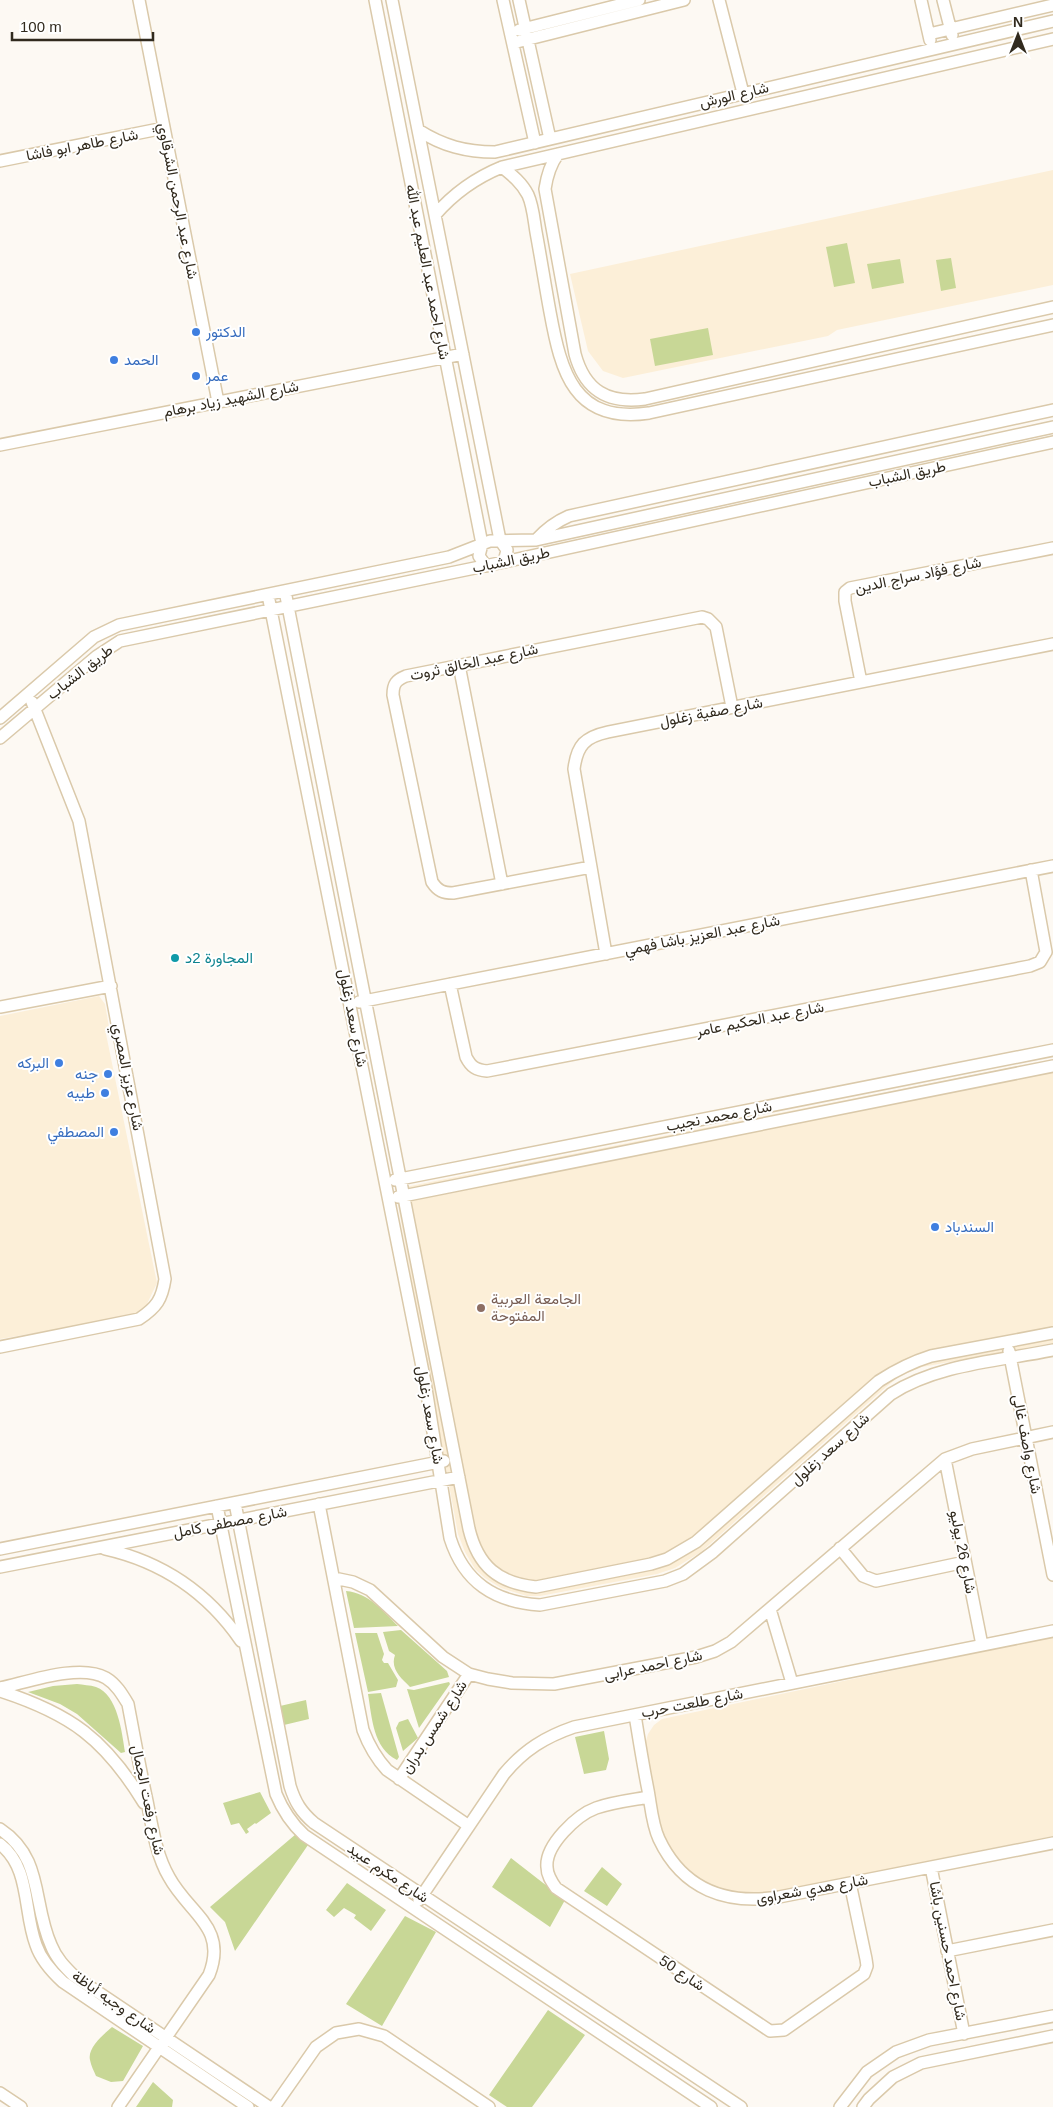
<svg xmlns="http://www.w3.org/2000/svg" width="1053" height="2107" viewBox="0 0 1053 2107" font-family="Helvetica,Vazirmatn,sans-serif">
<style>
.built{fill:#fcefd8}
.green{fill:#c8d796}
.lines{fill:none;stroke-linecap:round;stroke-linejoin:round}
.minor-casing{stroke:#dac9aa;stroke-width:14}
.minor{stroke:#fff;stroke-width:11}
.shop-dot{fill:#3f7fe0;stroke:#fff;stroke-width:2}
.culture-dot{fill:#0f9aa8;stroke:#fff;stroke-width:2}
.education-dot{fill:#8d6e63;stroke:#fff;stroke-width:2}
.labels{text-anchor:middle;stroke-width:4;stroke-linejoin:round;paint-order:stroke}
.street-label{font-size:15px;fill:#312a1e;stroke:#fff}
.shop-label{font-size:15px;fill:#366cbe;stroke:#fff;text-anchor:start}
.culture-label{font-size:15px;fill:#0d838f;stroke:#fff;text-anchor:start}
.education-label{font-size:15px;fill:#785e54;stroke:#fff;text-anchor:start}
</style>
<rect width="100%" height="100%" fill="#fdf9f3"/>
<path class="built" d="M1053,170v115l-216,45 -9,6 -205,42 -20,-7 -15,-20 -18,-77z
M99,996l6,8 5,29 -4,1 51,249 -10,21 -5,6 -14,7 -128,22v-323z
M1053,1059v284l-131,24 -22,9 -14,11 -185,165 -26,16 -18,6 -117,22h-13l-26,-8 -16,-10 -10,-9 -10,-17 -7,-18 -63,-345z
M1053,1637v199l-277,56 -23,2 -29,-2 -20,-9 -12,-8 -15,-17 -11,-18 -8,-18 -13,-78 3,-10 6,-9 8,-6z"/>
<path class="green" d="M847,243l8,40 -21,4 -8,-40z
M951,258l5,30 -15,3 -5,-31z
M900,259l4,24 -32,6 -5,-25z
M708,328l5,27 -58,11 -5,-27z
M346,1591c23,2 37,20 52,35l-44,2z
M401,1630l46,41 2,6 -39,10c-9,-9 -20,-18 -15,-32l-6,-4 -6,-19z
M355,1633h22l7,21 -2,6 2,3h4l10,17 -2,7 -28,5z
M449,1682l1,2 -31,44 -12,-39 7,1z
M77,1684c6,1 13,1 19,3 22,8 26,46 29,65l-4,1 -44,-39 -17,-10 -32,-12 25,-6z
M381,1693l18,64 -2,3c-24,-12 -25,-42 -29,-66z
M306,1700l3,19 -25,6 -4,-19z
M408,1719l10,19 -15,13 -7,-23 3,-6z
M604,1731l5,28 -3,11 -22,4 -9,-37z
M260,1792l11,21 -15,11 -1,-1 -8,6 2,3 -3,2 -7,-11 -8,2 -8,-22z
M296,1834l12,11 -73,106 -10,-29 -15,-15z
M511,1858l54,42 -15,27 -58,-40z
M602,1867l20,17 -15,22 -23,-15z
M347,1883l39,27 -15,21 -17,-13 2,-3 -12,-7 -10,9 -8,-7z
M405,1916l31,16 -54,94 -36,-22z
M548,2010l37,25 -53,72h-25l-18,-12z
M112,2027l31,19 -20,35 -12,1 -15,-6c-2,-5 -5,-10 -6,-16 -3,-12 14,-26 22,-33z
M153,2082l20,18 -1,7h-36z"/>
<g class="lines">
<g class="minor-casing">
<path id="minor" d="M139,0l79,402
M375,0l107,544 -3,12 7,10
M392,0l108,540 7,10 -3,12
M503,0l32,143
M519,0l31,139
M719,0l24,93
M921,0l9,40
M943,0l9,35
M519,30l120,-30
M929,34l124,-29
M513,43l171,-43
M418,130c25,16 48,22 77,22l558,-131
M558,154c-8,11 -11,21 -13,35l30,165c10,37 33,50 70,45l408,-92
M0,161l164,-33
M502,167c10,8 20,16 26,28 5,11 6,25 8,37 5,27 9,53 14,80 11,60 24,112 99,101l404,-88
M435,215c19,-22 40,-37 67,-48l551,-128
M0,445l463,-91
M536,540c10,-11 19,-18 33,-24l484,-106
M285,591l184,938c9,37 29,54 67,58l115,-23 16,-5 29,-17 183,-161c17,-11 33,-19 52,-25l122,-23
M268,595l157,787 25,156c14,44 44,64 90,67l125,-24 18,-7 30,-22 178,-158c47,-30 108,-33 162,-44
M459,665l43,219
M861,682l-16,-81v-9l5,-4 203,-40
M0,718l94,-81 25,-12 330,-68 41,-16 46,-1 517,-113
M0,738l97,-82 23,-15 384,-79 549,-120
M591,867l-138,26c-10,0 -15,-2 -21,-11l-39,-187c0,-11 3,-15 13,-19l296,-59 6,2 8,8 16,80
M606,954l-32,-185c3,-24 11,-32 34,-37l445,-88
M450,984l16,73c5,10 10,13 21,14l543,-105 10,-4 6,-10 -15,-82
M359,1002l694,-136
M0,1007l111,-21
M395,1180l658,-130
M398,1197l655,-131
M0,1347l139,-28c18,-12 23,-20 26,-40l-86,-458 -47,-119
M1009,1351l44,224
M945,1459l37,186
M235,1503l55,283c5,16 11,26 24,37l427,284
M319,1504l44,226c6,16 13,28 24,40l82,56
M217,1506l59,288c7,17 15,29 28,41l407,272
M840,1548l23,28 13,5 89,-19
M0,1549l444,-88
M105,1549c58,13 103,44 136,92
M0,1567l459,-90
M334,1578l19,4 17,8 73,67 26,17 19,5 24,4 42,1 142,-27 19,-6 16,-9 214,-183 27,-10 81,-17
M770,1609l22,74
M0,1688c28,-6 80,-25 106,-10 10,6 16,16 22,26 6,32 12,65 19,97 5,25 9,54 22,76 20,37 59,50 40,98l-91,132
M0,1691c71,23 105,48 144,112
M635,1715c4,25 8,50 13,75 3,16 4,34 11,49 24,51 68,66 120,58l274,-54
M399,1779l70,-105
M649,1797c-17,3 -36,5 -53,11 -19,7 -51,37 -49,59 0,8 4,14 9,21l214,143 14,-1 80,-56 3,-8 -1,-7 -16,-76
M0,1829c44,29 32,74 51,116 5,13 14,22 23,31l195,131
M0,1844c31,24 23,67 36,101 5,15 15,26 27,37l185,125
M931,1867l33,167
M419,1900l85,-126c20,-24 41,-37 70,-47l479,-96
M947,1951l106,-21
M0,2093l21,14
M274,2107l42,-60 20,-14 23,-4 25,7 105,71
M840,2107l27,-35 29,-20 33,-12 124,-24
M863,2107l6,-8 24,-22 28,-14 132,-27"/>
</g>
<use href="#minor" class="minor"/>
</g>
<g class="shop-dot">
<circle cx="196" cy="332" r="5"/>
<circle cx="114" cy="360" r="5"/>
<circle cx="196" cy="376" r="5"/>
<circle cx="59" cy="1063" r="5"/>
<circle cx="108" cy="1074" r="5"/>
<circle cx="105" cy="1093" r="5"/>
<circle cx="114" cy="1132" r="5"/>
<circle cx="935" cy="1227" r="5"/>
</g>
<circle class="culture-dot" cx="175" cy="958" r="5"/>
<circle class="education-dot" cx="481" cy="1308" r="5"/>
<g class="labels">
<g class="street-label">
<text transform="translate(734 95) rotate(-13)" y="5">شارع الورش</text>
<text transform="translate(82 145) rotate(-11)" y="5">شارع طاهر ابو فاشا</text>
<text transform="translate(178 201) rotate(79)" y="5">شارع عبد الرحمن الشرقاوي</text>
<text transform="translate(428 272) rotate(79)" y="5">شارع احمد عبد العليم عبد الله</text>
<text transform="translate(231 399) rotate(-11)" y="5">شارع الشهيد زياد برهام</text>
<text transform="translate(907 474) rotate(-12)" y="5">طريق الشباب</text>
<text transform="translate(511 560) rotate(-12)" y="5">طريق الشباب</text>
<text transform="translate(918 575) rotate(-12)" y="5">شارع فؤاد سراج الدين</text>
<text transform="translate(474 662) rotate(-12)" y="5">شارع عبد الخالق ثروت</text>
<text transform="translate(80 672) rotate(-38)" y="5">طريق الشباب</text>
<text transform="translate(711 712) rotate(-11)" y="5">شارع صفية زغلول</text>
<text transform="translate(702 935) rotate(-11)" y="5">شارع عبد العزيز باشا فهمي</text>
<text transform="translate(353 1018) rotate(79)" y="5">شارع سعد زغلول</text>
<text transform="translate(760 1019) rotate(-11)" y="5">شارع عبد الحكيم عامر</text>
<text transform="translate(128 1077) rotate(79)" y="5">شارع عزيز المصري</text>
<text transform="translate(719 1116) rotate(-11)" y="5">شارع محمد نجيب</text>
<text transform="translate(430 1415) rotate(80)" y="5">شارع سعد زغلول</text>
<text transform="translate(1027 1444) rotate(79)" y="5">شارع واصف غالى</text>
<text transform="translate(830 1449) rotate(-42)" y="5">شارع سعد زغلول</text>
<text transform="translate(230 1522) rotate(-11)" y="5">شارع مصطفى كامل</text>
<text transform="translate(963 1552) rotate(79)" y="5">شارع 26 يوليو</text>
<text transform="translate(653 1665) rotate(-12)" y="5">شارع احمد عرابى</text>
<text transform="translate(692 1703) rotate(-11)" y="5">شارع طلعت حرب</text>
<text transform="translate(434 1727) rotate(-57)" y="5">شارع شمس بدران</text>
<text transform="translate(148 1800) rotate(78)" y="5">شارع رفعت الجمال</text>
<text transform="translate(388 1873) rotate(34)" y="5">شارع مكرم عبيد</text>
<text transform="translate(812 1889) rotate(-10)" y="5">شارع هدي شعراوى</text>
<text transform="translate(948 1951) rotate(79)" y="5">شارع احمد حسنين باشا</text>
<text transform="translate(682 1973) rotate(34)" y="5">شارع 50</text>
<text transform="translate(114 2002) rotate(35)" y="5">شارع وجيه أباظة</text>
</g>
<g class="shop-label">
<text x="206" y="337">الدكتور</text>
<text x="124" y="365">الحمد</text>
<text x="206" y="381">عمر</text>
<text x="49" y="1068" text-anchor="end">البركه</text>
<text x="98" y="1079" text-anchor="end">جنه</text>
<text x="95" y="1098" text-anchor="end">طيبه</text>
<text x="104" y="1137" text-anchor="end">المصطفي</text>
<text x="945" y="1232">السندباد</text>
</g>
<g class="culture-label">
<text x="185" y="963">المجاورة 2د</text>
</g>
<g class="education-label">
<text x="491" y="1304">الجامعة العربية<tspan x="491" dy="17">المفتوحة</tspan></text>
</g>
</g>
<g transform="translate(1018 35)" stroke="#ffffff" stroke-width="4" paint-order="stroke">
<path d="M0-4L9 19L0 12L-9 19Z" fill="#312a1e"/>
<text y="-8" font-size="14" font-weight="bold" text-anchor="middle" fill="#312a1e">N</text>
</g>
<path d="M12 32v8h141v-8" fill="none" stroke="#312a1e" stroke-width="2.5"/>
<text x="20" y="32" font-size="15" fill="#312a1e" stroke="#ffffff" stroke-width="4" paint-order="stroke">100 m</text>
</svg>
